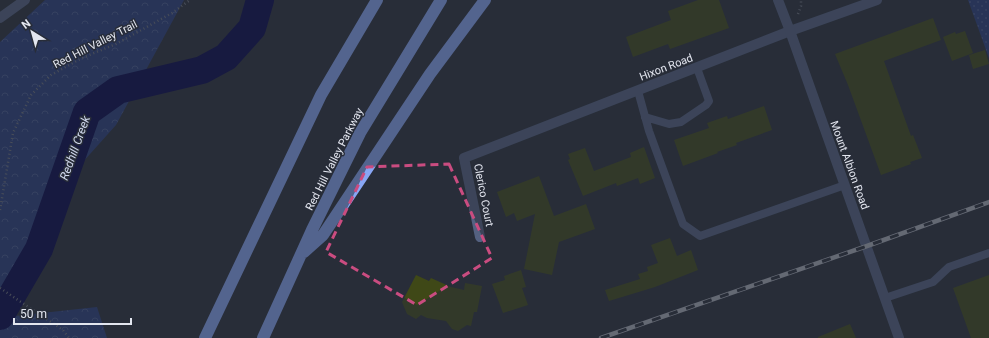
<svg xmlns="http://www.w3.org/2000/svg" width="989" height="338" viewBox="0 0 989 338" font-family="Roboto,sans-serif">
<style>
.grass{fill:url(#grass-dots)}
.forest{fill:url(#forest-crowns)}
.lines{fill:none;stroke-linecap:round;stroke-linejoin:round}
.river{stroke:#040349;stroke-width:28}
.building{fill:#3f4817}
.path{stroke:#70747f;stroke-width:2.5;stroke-dasharray:1 3;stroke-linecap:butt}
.service{stroke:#546181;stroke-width:8}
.minor{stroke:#546181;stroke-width:10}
.tertiary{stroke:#546181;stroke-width:10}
.motorway{stroke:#88a6f5;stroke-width:12}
.rail-casing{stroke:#aeb1bb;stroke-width:4.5}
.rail{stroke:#282d39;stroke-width:3;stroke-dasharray:9;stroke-linecap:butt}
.marked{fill:none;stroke:#ca4c80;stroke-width:3;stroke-dasharray:8 5;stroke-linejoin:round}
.labels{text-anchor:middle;stroke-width:3;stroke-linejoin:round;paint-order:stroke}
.street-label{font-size:11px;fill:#e3e6ef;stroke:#282d39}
.water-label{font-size:12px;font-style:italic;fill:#cfd7ec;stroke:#282d39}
</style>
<defs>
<pattern id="grass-dots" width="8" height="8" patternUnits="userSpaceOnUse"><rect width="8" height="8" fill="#283d7d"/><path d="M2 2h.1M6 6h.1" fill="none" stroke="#475990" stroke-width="1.8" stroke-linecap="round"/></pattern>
<pattern id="forest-crowns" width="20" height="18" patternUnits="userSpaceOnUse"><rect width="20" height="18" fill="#283d7d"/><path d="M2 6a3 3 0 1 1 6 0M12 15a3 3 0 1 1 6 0" fill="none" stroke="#475990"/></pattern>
</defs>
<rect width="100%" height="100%" fill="#282d39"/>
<path class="grass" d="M968,0h21v58z"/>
<path class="forest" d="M45,0h139l-68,125 -69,77 -33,68 -9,47 92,-10 10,31h-107v-296z"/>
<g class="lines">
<path class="river" d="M0,316l39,-67 48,-137 31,-22 84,-20 24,-13 26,-29 8,-28"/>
</g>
<path class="building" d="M698,0h21l10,28 -59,21 -2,-5 -35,13 -7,-20 45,-17 -3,-9z
M933,18l8,22 -57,21 27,75 2,-1 9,23 -12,4 1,2 -30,11 -33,-90 -13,-31z
M965,31l8,22 -21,8 -9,-24 12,-5 1,2z
M985,50l4,14 -16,5 -4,-14z
M764,106l8,24 -36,13 1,2 -20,7 1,1 -35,13 -9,-26 35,-12 -2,-5 20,-7 1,3z
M644,147l11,31 -15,6 -2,-6 -21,8 -1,-3 -33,13 -15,-36 2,-1 -2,-5 17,-6 9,23 37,-14 -1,-4z
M539,176l15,40 32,-12 9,25 -36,13 -7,33 -28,-6 11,-55 -18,7 -3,-8 -8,4 -9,-25z
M670,238l7,18 14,-6 7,20 -43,17 -46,14 -4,-11 35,-11 -2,-5 10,-3 -1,-4 11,-4 -7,-18z
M521,270l5,17 -4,1 6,17 -25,8 -11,-29 13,-4 -1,-4z
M416,275l13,6 2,-3 20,9 13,3 1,-7 17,3 -5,26h-3l-3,14 -4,-1 -9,6 -6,-2 -6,-8 -19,-3 -6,-3 -5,4 -9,-5 -5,-12z
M989,275v63h-18l-18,-50z
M850,324l6,14h-38v-1z"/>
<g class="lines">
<path class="path" d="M798,14l3,-8v-6
M0,210l13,-77 18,-38 20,-20 31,-17 34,-14 56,-31 18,-13
M0,288l63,42 6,8"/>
<path class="service" d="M638,91l11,40 34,93 17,12 145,-51
M645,117l24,7 12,-2 25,-17 3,-4 -12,-33
M885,298l48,-16 16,-15 40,-14"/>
<path class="minor" d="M0,18l25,-18
M480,237l-16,-79 326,-127 87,-31"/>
<path class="tertiary" d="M778,0l12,31 109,307"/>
<path class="motorway" d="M304,252l19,-17 107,-161 55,-74
M205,338l116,-243 56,-95
M263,338l49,-108 48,-97 81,-133"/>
<g class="rail-casing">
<path id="rail" d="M601,338l266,-92 122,-44"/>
</g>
<use href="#rail" class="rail"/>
</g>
<path d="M0 0H989V338H0ZM449,164l43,94 -75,47 -91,-53 41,-85z" fill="#282d39" fill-opacity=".55" fill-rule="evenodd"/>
<path class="marked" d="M449,164l43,94 -75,47 -91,-53 41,-85z"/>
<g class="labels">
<g class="street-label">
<text transform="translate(95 44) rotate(-27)" y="4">Red Hill Valley Trail</text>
<text transform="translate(666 67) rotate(-21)" y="4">Hixon Road</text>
<text transform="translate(334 159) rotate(-63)" y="4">Red Hill Valley Parkway</text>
<text transform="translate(850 165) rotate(70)" y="4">Mount Albion Road</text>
<text transform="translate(484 195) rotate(79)" y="4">Clerico Court</text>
</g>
<g class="water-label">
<text transform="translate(75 148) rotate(-70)" y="4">Redhill Creek</text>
</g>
</g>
<g transform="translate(32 32) rotate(323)" stroke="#282d39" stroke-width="3" paint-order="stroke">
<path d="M0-3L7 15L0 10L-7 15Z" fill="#e3e6ef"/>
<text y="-6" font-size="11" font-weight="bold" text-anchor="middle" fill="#e3e6ef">N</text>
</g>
<path d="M14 318v6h117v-6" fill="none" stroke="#e3e6ef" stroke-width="2"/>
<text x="20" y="318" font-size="12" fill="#e3e6ef" stroke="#282d39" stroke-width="3" paint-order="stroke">50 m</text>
</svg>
